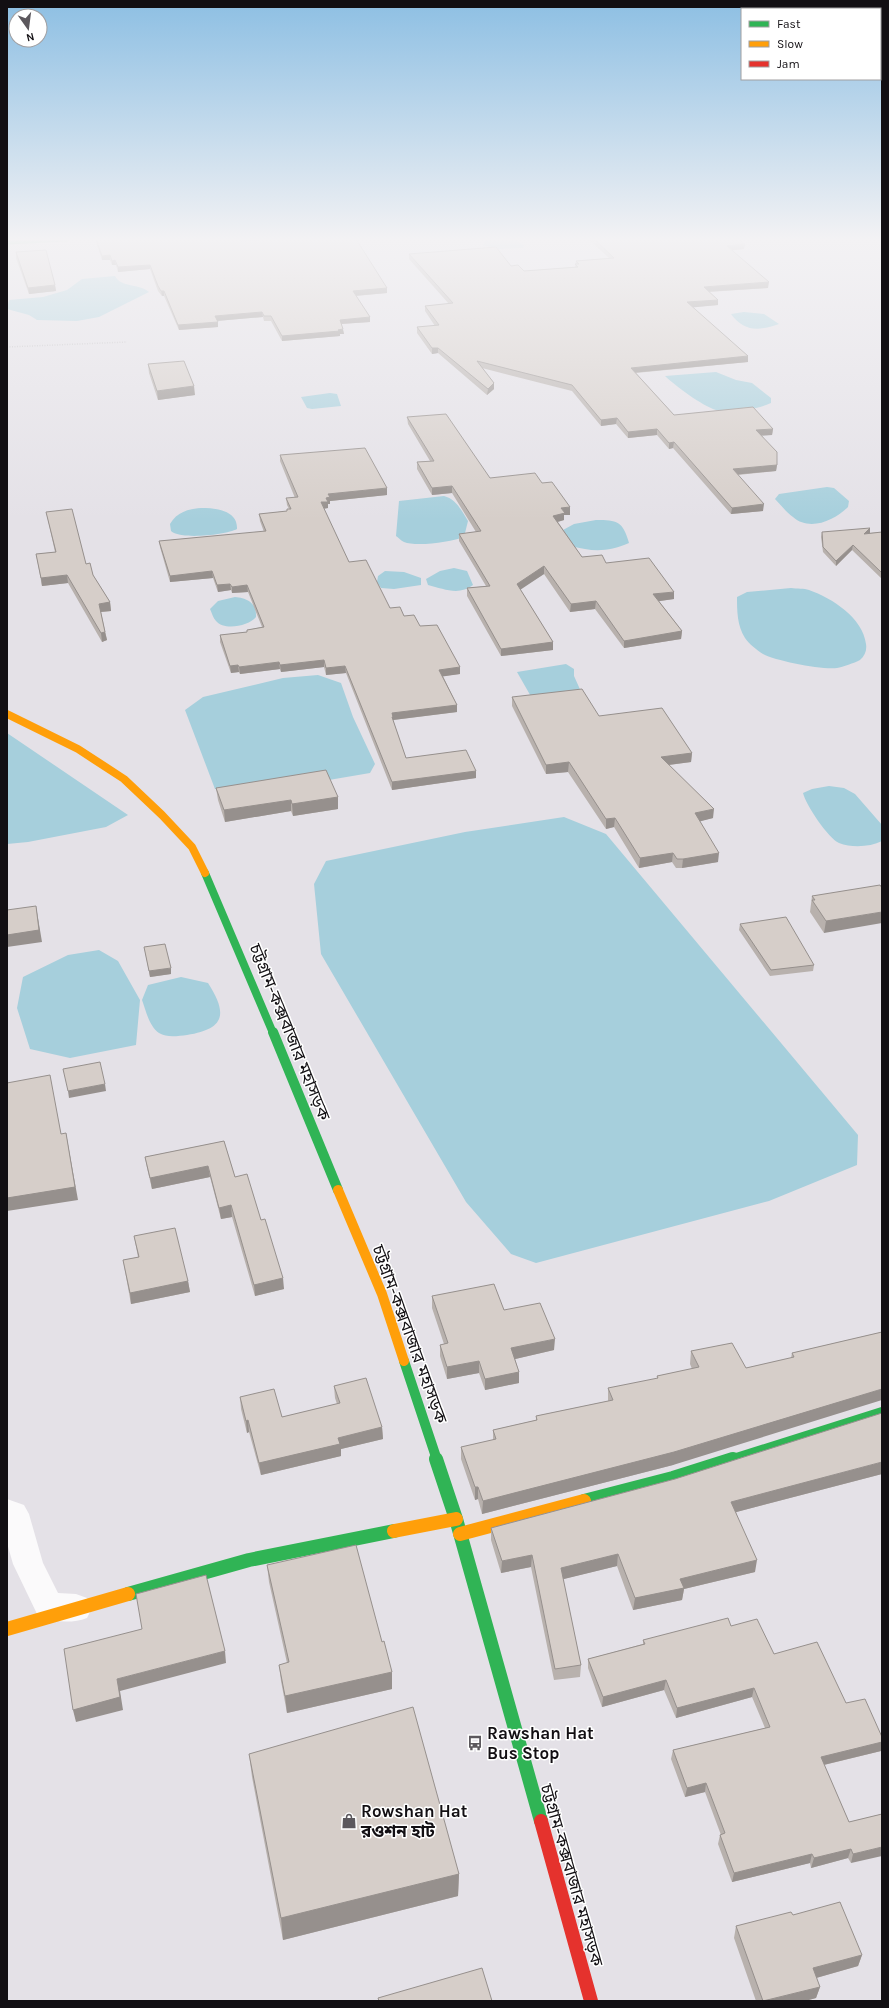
<svg xmlns="http://www.w3.org/2000/svg" width="889" height="2008" viewBox="0 0 889 2008" font-family="Karla,'Noto Sans Bengali',sans-serif">
<style>
.water{fill:#a6cfdc}
.lines{fill:none;stroke-linecap:round;stroke-linejoin:round}
.path{stroke:#c3c1c4;stroke-width:1.5;stroke-dasharray:1 1.5;stroke-linecap:butt}
.street{fill:#fbfafb;fill-rule:evenodd}
.fast-far3{stroke:#30b455;stroke-width:5}
.fast-far2{stroke:#30b455;stroke-width:8}
.fast-far1{stroke:#30b455;stroke-width:10}
.fast{stroke:#30b455;stroke-width:14}
.slow-far2{stroke:#ff9f0a;stroke-width:8}
.slow-far1{stroke:#ff9f0a;stroke-width:10}
.slow{stroke:#ff9f0a;stroke-width:14}
.jam{stroke:#e5322d;stroke-width:14}
.wall{fill:#b8b1ad}
.shaded-wall{fill:#96908d}
.building{fill:#d6cec9;stroke:#96908d}
.labels{text-anchor:middle;stroke-width:3;stroke-linejoin:round;paint-order:stroke}
.near-street-label{font-size:17px;fill:#120f13;stroke:#fff}
.near-poi-label{font-size:17px;font-weight:bold;fill:#120f13;stroke:#fff;text-anchor:start}
</style>
<rect width="100%" height="100%" fill="#e4e1e7"/>
<path class="water" d="M486,239h26l12,6 -1,3 -26,1 -14,-4z
M115,276c6,12 24,7 34,16l-50,25 -22,4 -40,-1 -8,-5 -22,-6 2,-9 34,-3 24,-7 15,-11z
M744,312l20,2 15,10c-20,7 -35,8 -48,-10z
M716,372l20,8 16,3 19,15v5c-13,6 -41,12 -55,7 -15,-5 -39,-23 -51,-34z
M330,393l7,1 4,12 -29,3 -5,-1 -6,-11z
M827,487l7,1 15,13 -1,6c-13,13 -38,25 -55,10 -7,-5 -12,-12 -18,-18l4,-5z
M444,496c12,3 18,15 24,25l-4,16c-12,5 -48,10 -60,5 -3,-1 -6,-5 -8,-6l3,-35z
M201,508c14,0 37,2 36,21 -11,6 -57,11 -66,2l-1,-7c7,-12 18,-15 31,-16z
M596,520c21,0 27,1 33,23 -21,9 -36,9 -58,3l-8,-16 11,-6z
M454,568l13,3 6,14c-14,11 -29,4 -45,0l-2,-6 14,-8z
M385,571l19,1 17,6v7l-27,4 -13,-1 -4,-6 1,-6z
M791,588c6,1 13,0 18,2 23,8 54,28 57,54 1,6 -1,12 -6,16 -6,3 -17,7 -23,8 -15,2 -61,-7 -74,-14 -6,-4 -14,-10 -18,-16 -8,-12 -8,-28 -8,-41l10,-5z
M235,597c11,1 22,5 21,20 -7,9 -32,14 -40,4 -3,-3 -4,-8 -6,-12l8,-8z
M566,664l8,5v7l9,20 -50,4 -16,-28z
M318,675l23,8 12,34 22,47 -5,9 -118,20 -37,-4 -30,-79 18,-13 80,-19z
M7,733l121,82 -22,12 -78,15 -21,2z
M829,786l15,2 11,6 27,31v16c-12,6 -30,7 -43,2 -11,-5 -33,-38 -36,-50l9,-4z
M564,817l42,17 252,301 -1,30 -88,36 -233,62 -25,-9 -45,-52 -145,-248 -7,-70 12,-23 139,-29z
M99,950l19,11 22,39 -4,45 -66,13 -40,-9 -13,-41 6,-31 45,-22z
M181,977l27,6c20,31 17,46 -21,52 -9,1 -20,3 -28,-2 -10,-7 -13,-22 -17,-33l6,-15z"/>
<g class="lines">
<path class="path" d="M7,347l120,-5"/>
<path class="street" d="M7,1499l17,6 5,9 14,49 15,30 18,1 11,4 5,10 -5,10c-16,6 -33,4 -49,-2l-25,-52 -6,-21z"/>
<path class="fast-far3" d="M7,242l60,-3"/>
<path class="fast-far2" d="M205,873l68,160"/>
<path class="fast-far1" d="M273,1032l65,158
M404,1361l33,99
M730,1460l152,-48"/>
<path class="fast" d="M436,1459l20,60 85,302
M584,1501l89,-23 60,-19
M128,1594l121,-34 145,-29"/>
<path class="slow-far2" d="M7,714l71,35 46,30 38,36 30,32 13,26"/>
<path class="slow-far1" d="M338,1190l44,104 22,67"/>
<path class="slow" d="M394,1531l62,-12
M460,1534l124,-33
M7,1629l121,-35"/>
<path class="jam" d="M541,1821l50,180"/>
</g>
<path class="wall" d="M95,239h145l1,2 146,47v5l-31,3 14,21v5l-29,2 3,10h-4v2l-58,5 -11,-20h-7l-1,-4 -46,4 1,6 -39,3 -15,-34h-2l-4,-5 -8,-22 -32,3 -2,-7h-4l-2,-5h-8z
M588,239h154v3l2,7 -12,1 36,38 -59,4 9,8v5l-25,2 55,55 -112,11 38,42 99,14 -1,6h-10l15,30 -1,6 -38,4 25,36 -32,3 -58,-66 -4,1 -12,-14 -29,3 -12,-14 -15,2 -29,-35 -90,-23 12,15v6l-7,6 -49,-42 -6,1 -15,-21v-6l18,-1 -10,-15v-5l24,-2 -40,-45v-5l102,12 13,5 51,-4 1,-6 33,-3z
M16,252l39,33 1,6 -27,3 -13,-36z
M148,364l47,31 -37,5 -9,-27z
M407,417l83,61 52,5 28,24v8h-6v5l-6,2 24,35 24,6 68,36 -15,2 23,30 -1,8 -57,9 -29,-39 -25,3 -26,-38 -24,15 33,53v8l-52,6 -34,-60v-8l19,-2 -27,-45v-7l17,-2 -24,-39 -20,2 -15,-26v-7l13,-1 -22,-37z
M280,455l107,40 -57,6v3h-2v4l-5,1 26,53 41,46 14,8 16,10 40,48 -17,2 14,29v7l-64,8 13,38 70,13v7l-84,12 -46,-117 -20,2 -2,-8 -43,5 -1,-3 -40,5 -1,-2 -8,1 -11,-31v-7l27,-3v-2l15,-3 -14,-35 -16,1 -1,-3 -13,2 -5,-14 -43,4 -10,-35 -1,-6 105,-9 -4,-11 -1,-7 28,-3v-2h2l-2,-4 -1,-7h9l-15,-37z
M46,512l40,52 24,38 1,9 -10,1 6,28 -5,2 -34,-59 -26,3 -6,-32 19,-2 -7,-32z
M822,532l48,1h-1l13,-1v47l-30,-29 -16,16 -13,-14 -2,-15z
M512,697l87,19 93,37 -1,9 -22,3 44,53 -13,3 18,41 -36,6h-6l-4,-6 -33,6 -25,-41 -8,2 -38,-57 -22,2 -34,-68z
M216,788l122,9v12l-45,7 -2,-5 -66,11 -7,-22z
M882,888l-58,45 -14,-21 2,-16z
M740,924l74,41 -1,6 -43,5 -31,-46z
M144,947l27,27 -21,3z
M224,1141l11,36 26,43 23,69 -29,7 -23,-79 -11,2 -11,-42 -58,12 -5,-21 -2,-11z
M134,1236l54,45 2,11 -59,12 -8,-44 15,-3z
M432,1296l72,14 50,40 -39,9 4,13v11l-34,7 -6,-17 -32,6 -7,-23v-11l4,-1 -12,-36z
M882,1332l-209,133 -191,49 -4,-15 -3,1 -14,-41v-12l32,-7v-10l43,-10v-4l72,-15v-13l49,-9v-3l35,-7 -2,-5 1,-13 55,17 45,-10 1,-5z
M334,1386l48,41 1,12 -42,10v7l-80,19 -12,-43 -2,1 -6,-24 -1,-12 42,20 55,-13 -2,-6z
M882,1474l-146,38 19,60 -71,17 -2,11 -49,10 -16,-44 -54,13 18,86 -1,12 -26,3 -23,-113 -30,6 -10,-33v-12l184,-49z
M267,1565l115,77 10,47 -105,24 -6,-32 -2,-16 8,-2 -18,-81z
M731,1626l115,77 36,34 -1,14 -57,14 25,57 33,-8 -31,49 -3,-5 -37,10 -1,-5 -78,19 -14,-38 2,-9h1l-16,-43 -20,5 -14,-38 2,-9 92,-22 -13,-31 -76,21 -12,-28 -62,17 -14,-39v-9l55,-15v-4z
M249,1754l210,120 -1,22 -175,44 -31,-163z
M793,1915l69,40 -4,11 -42,12 4,9 -4,11 -11,3h-49l-22,-63 2,-12z"/>
<path class="shaded-wall" d="M737,239h5v4z
M745,244l-1,5 -17,2v-5z
M110,255v5h-8v-4z
M115,260l1,5h-4v-4z
M150,265v4l-32,3v-5z
M769,282l-1,6 -65,4 1,-5z
M55,285l1,6 -27,3 -1,-6z
M387,288v5l-34,3v-5z
M161,291h3v5h-2z
M718,300v5l-31,3v-6z
M262,312l1,5 -47,4 -1,-5z
M370,317v5l-30,2v-4z
M218,322v5l-39,3 -1,-5z
M343,329l1,5h-4v2l-58,5v-5z
M432,348h6v5l-6,1z
M748,356v6l-117,11v-5z
M494,383v6l-7,6 1,-6z
M194,386l1,9 -37,5 -1,-9z
M617,418l-1,6 -15,2v-6z
M657,429v6l-29,3v-6z
M773,429l-1,6 -16,1v-6z
M674,442l-1,6 -4,1v-6z
M777,465l-1,6 -44,4 1,-6z
M452,486v7l-20,2v-7z
M387,488v7l-57,6v3h-2v4l-7,1v-7l5,-4 2,-4z
M764,504l-1,7 -32,3 1,-6z
M570,507v8h-6v5l-11,3v-7l8,-8z
M870,528v5l-7,6 1,-5z
M853,545l-1,5 -16,16v-5z
M544,566v8l-27,18v-8z
M212,571l1,7 -43,4v-6z
M67,575l1,8 -26,3 -1,-8z
M230,584l1,6 -13,2 -1,-7z
M247,585l1,7 -16,1v-6z
M674,592v7l-21,3v-8z
M596,601l-1,8 -25,3 1,-8z
M110,602l1,9 -11,1 -1,-8z
M682,631l-1,8 -57,9v-7z
M105,632l2,8 -5,2 -1,-9z
M553,642v8l-52,6v-7z
M324,660v7l-43,5 -1,-7z
M279,662l1,7 -40,5 -1,-7z
M238,665l1,7 -8,1 -1,-7z
M345,666l1,7 -20,2v-7z
M460,667v7l-21,3v-7z
M457,705v7l-64,8 1,4h-2v-11z
M692,753l-1,9 -31,4 1,-9z
M569,762l-1,10 -22,2v-9z
M476,771v7l-84,12v-8z
M338,797v12l-45,7 -1,-12z
M291,800v11l-66,11 -1,-12z
M714,809l-1,9 -19,5 1,-10z
M615,818l-1,9 -8,2v-10z
M673,853l-1,9 -33,6 1,-10z
M719,853l-1,9 -36,6 1,-9z
M36,906l6,36 -35,5v-12z
M882,912v11l-58,10 2,-12z
M171,968v6l-21,3 -1,-6z
M105,1084l1,7 -37,7 -1,-7z
M66,1133l12,67 -71,11v-13z
M208,1166l2,11 -58,12 -2,-11z
M231,1205l1,12 -11,2 -2,-11z
M283,1278l1,11 -29,7 -1,-11z
M188,1281l2,11 -59,12 -1,-11z
M555,1339l-1,11 -43,10v-12z
M479,1361v12l-32,6v-12z
M519,1372v11l-34,7v-11z
M882,1389v11l-209,65 -191,49 1,-13z
M248,1420l1,12 -2,1 -1,-12z
M382,1427l1,12 -42,10v7l-80,19 -2,-12 79,-25z
M882,1462v12l-153,40 2,-12z
M475,1487h3v12l-3,1z
M618,1554l-1,12 -57,14 1,-12z
M532,1555l-1,12 -30,6 1,-12z
M757,1560l-2,12 -71,17 -2,11 -49,10 2,-12 45,-19z
M225,1651l1,12 -106,28 3,19 -47,12 -3,-12 44,-31z
M392,1672v17l-105,24 -2,-17z
M666,1680l-2,10 -62,17 1,-10z
M754,1688l-2,9 -76,21 1,-10z
M882,1742l-1,9 -62,15 2,-9z
M706,1783l-1,9 -20,5 2,-9z
M882,1847v9l-31,7 2,-9z
M851,1849l-3,9 -37,10 3,-10z
M812,1854l-2,9 -78,19 2,-9z
M459,1874l-1,22 -175,44 -2,-22z
M862,1955l-4,11 -49,14 4,-12z
M820,1987l-4,11 -11,3h-41z"/>
<path class="building" d="M96,239h144l1,2 27,-2h88l31,49 -34,3 17,26 -30,3 3,9 -5,1 2,1 -58,5 -11,-20h-7l-2,-4 -47,4 3,6 -40,3 -14,-34h-3l-3,-5 -8,-21 -32,2 -3,-7 -3,1 -2,-6 -8,1z
M594,239h144l7,5 -18,2 42,36 -65,5 14,13 -31,2 61,54 -117,12 43,47 79,-8 20,22 -17,1 21,22v13l-44,4 31,35 -32,4 -58,-66 -5,1 -12,-14 -29,3 -11,-14 -16,2 -29,-35 -95,-24 17,22 -6,6 -50,-41h-6l-15,-21 22,-2 -14,-19 28,-3 -44,-49 87,-7 15,19 7,-1 6,6 54,-4 -3,-3h4l-3,-3 38,-3z
M46,250l9,35 -27,3 -12,-36z
M184,361l10,25 -37,5 -9,-27z
M446,414l44,64 45,-5 7,10 10,-1 18,25 -9,1 4,5 -12,3 29,41 20,-2 4,8 43,-5 25,34 -21,2 29,37 -58,10 -28,-40 -25,3 -27,-38 -27,18 36,58 -52,7 -34,-61 23,-2 -31,-52 22,-3 -29,-45 -20,2 -15,-26 17,-1 -27,-44z
M365,448l22,40 -59,6 2,3 -4,1 2,4h-7l28,60 17,-2 24,48 10,-1 4,9 10,-1 6,11 17,-1 23,42 -21,3 18,35 -65,8 1,4h-1l14,41 60,-8 10,21 -84,11 -47,-116 -19,2 -2,-8 -44,5 -1,-3 -40,5 -1,-2 -8,1 -10,-31 27,-3v-2l17,-3 -17,-42 -15,2 -2,-3 -13,1 -5,-14 -42,5 -11,-35 107,-10 -7,-17 28,-3v-2h4l-5,-11 12,-1 -18,-42z
M72,509l14,55 4,-1 3,12 17,27 -11,2 6,28 -4,1 -34,-58 -26,3 -5,-24 20,-2 -10,-40z
M870,528l-6,6 18,-2v41l-29,-28 -17,16 -13,-14 -1,-15z
M582,689l17,27 63,-8 30,45 -31,4 53,52 -19,4 24,40 -36,6h-6l-4,-6 -33,5 -25,-40 -9,1 -37,-57 -23,3 -34,-68z
M326,770l12,27 -46,7 -1,-4 -67,10 -8,-22z
M880,885l2,3v24l-56,9 -14,-21h3l-3,-4z
M36,906l3,24 -32,5v-25z
M786,917l28,48 -43,5 -31,-46z
M165,944l6,24 -22,3 -5,-24z
M100,1062l5,22 -37,7 -5,-22z
M50,1075l11,59 5,-1 9,54 -68,11v-115z
M224,1141l11,36 12,-3 14,46 4,-1 18,59 -29,7 -23,-80 -12,3 -11,-42 -58,12 -5,-21z
M175,1228l13,53 -58,12 -7,-33 16,-3 -5,-21z
M494,1284l10,26 36,-7 15,36 -44,9 8,24 -34,7 -6,-18 -32,6 -7,-22 8,-2 -16,-47z
M882,1332v57l-208,63 -191,49 -5,-14h-3l-14,-40 35,-8 -3,-9 44,-10 -1,-4 77,-16 -5,-12 50,-10 -1,-2 42,-9 -8,-16 41,-8 14,25 48,-11 -2,-4z
M366,1378l16,49 -44,11 2,6 -81,19 -11,-43 -2,1 -6,-24 34,-8 8,28 58,-14 -6,-17z
M882,1413v49l-151,40 26,58 -77,19 4,9 -49,10 -17,-44 -57,14 20,97 -26,4 -23,-114 -30,6 -11,-33 184,-49z
M356,1545l26,97 2,-1 8,31 -107,24 -6,-31 10,-3 -22,-97z
M206,1575l19,76 -108,28 3,18 -47,13 -9,-61 78,-20 -6,-35z
M728,1618l3,8 26,-7 17,35 43,-12 29,61 19,-4 17,38v5l-61,15 28,65 33,-8v33l-29,7 -2,-5 -37,9 -2,-4 -78,19 -14,-38 5,-2 -19,-50 -19,5 -14,-38 97,-23 -16,-39 -77,20 -11,-28 -63,17 -15,-38 57,-15 -2,-4z
M413,1707l46,167 -178,44 -32,-164z
M840,1902l22,53 -49,13 7,19 -57,14 -27,-75 55,-14 2,3z
M482,1968l10,33h-113l-1,-3z"/>
<linearGradient id="sky" x2="0" y2="1"><stop stop-color="#8dbfe3"/><stop offset="0.46" stop-color="#f3f2f4"/><stop offset="1" stop-color="#f3f2f4" stop-opacity="0"/></linearGradient>
<rect width="889" height="520" fill="url(#sky)"/>
<defs>
<g id="bus-bare" transform="scale(1.2)"><path d="M-5-6H5V4H4V6H2V4H-2V6H-4V4H-5ZM-3.5-4V0h7V-4ZM-3.5 1.2v1.5H-2V1.2ZM2 1.2v1.5H3.5V1.2Z" fill="#5c585d" stroke="#fff" stroke-width="2.5" paint-order="stroke"/></g>
<g id="shop-bare" transform="scale(1.2)"><path d="M-5-2.5h2.3a2.7 3.5 0 0 1 5.4 0H5L5.5 6h-11ZM-1.5-2.5h3a1.5 2.3 0 0 0-3 0Z" fill="#5c585d" stroke="#fff" stroke-width="2.5" paint-order="stroke"/></g>
</defs>
<g fill-rule="evenodd">
<use href="#bus-bare" x="475" y="1743"/>
<use href="#shop-bare" x="349" y="1821"/>
</g>
<g class="labels">
<g class="near-street-label">
<text transform="translate(290 1032) rotate(68)" y="6">চট্টগ্রাম-কক্সবাজার মহাসড়ক</text>
<text transform="translate(410 1334) rotate(70)" y="6">চট্টগ্রাম-কক্সবাজার মহাসড়ক</text>
<text transform="translate(572 1875) rotate(74)" y="6">চট্টগ্রাম-কক্সবাজার মহাসড়ক</text>
</g>
<g class="near-poi-label">
<text x="487" y="1739">Rawshan Hat<tspan x="487" dy="20">Bus Stop</tspan></text>
<text x="361" y="1817">Rowshan Hat<tspan x="361" dy="20">রওশন হাট</tspan></text>
</g>
</g>
<rect width="889" height="2008" fill="none" stroke="#120f13" stroke-width="16"/>
<rect x="741" y="8" width="140" height="72" fill="#ffffff" stroke="#a09fa1"/>
<rect x="749" y="21" width="20" height="6" fill="#30b455" stroke="#a09fa1"/>
<text x="777" y="28" font-size="12" fill="#120f13">Fast</text>
<rect x="749" y="41" width="20" height="6" fill="#ff9f0a" stroke="#a09fa1"/>
<text x="777" y="48" font-size="12" fill="#120f13">Slow</text>
<rect x="749" y="61" width="20" height="6" fill="#e5322d" stroke="#a09fa1"/>
<text x="777" y="68" font-size="12" fill="#120f13">Jam</text>
<g transform="translate(28 28) rotate(166)"><circle r="19" fill="#ffffff" stroke="#a09fa1"/>
<path d="M0-3L7 15L0 10L-7 15Z" fill="#5c585d"/>
<text y="-6" font-size="11" font-weight="bold" text-anchor="middle" fill="#120f13">N</text>
</g>
</svg>
